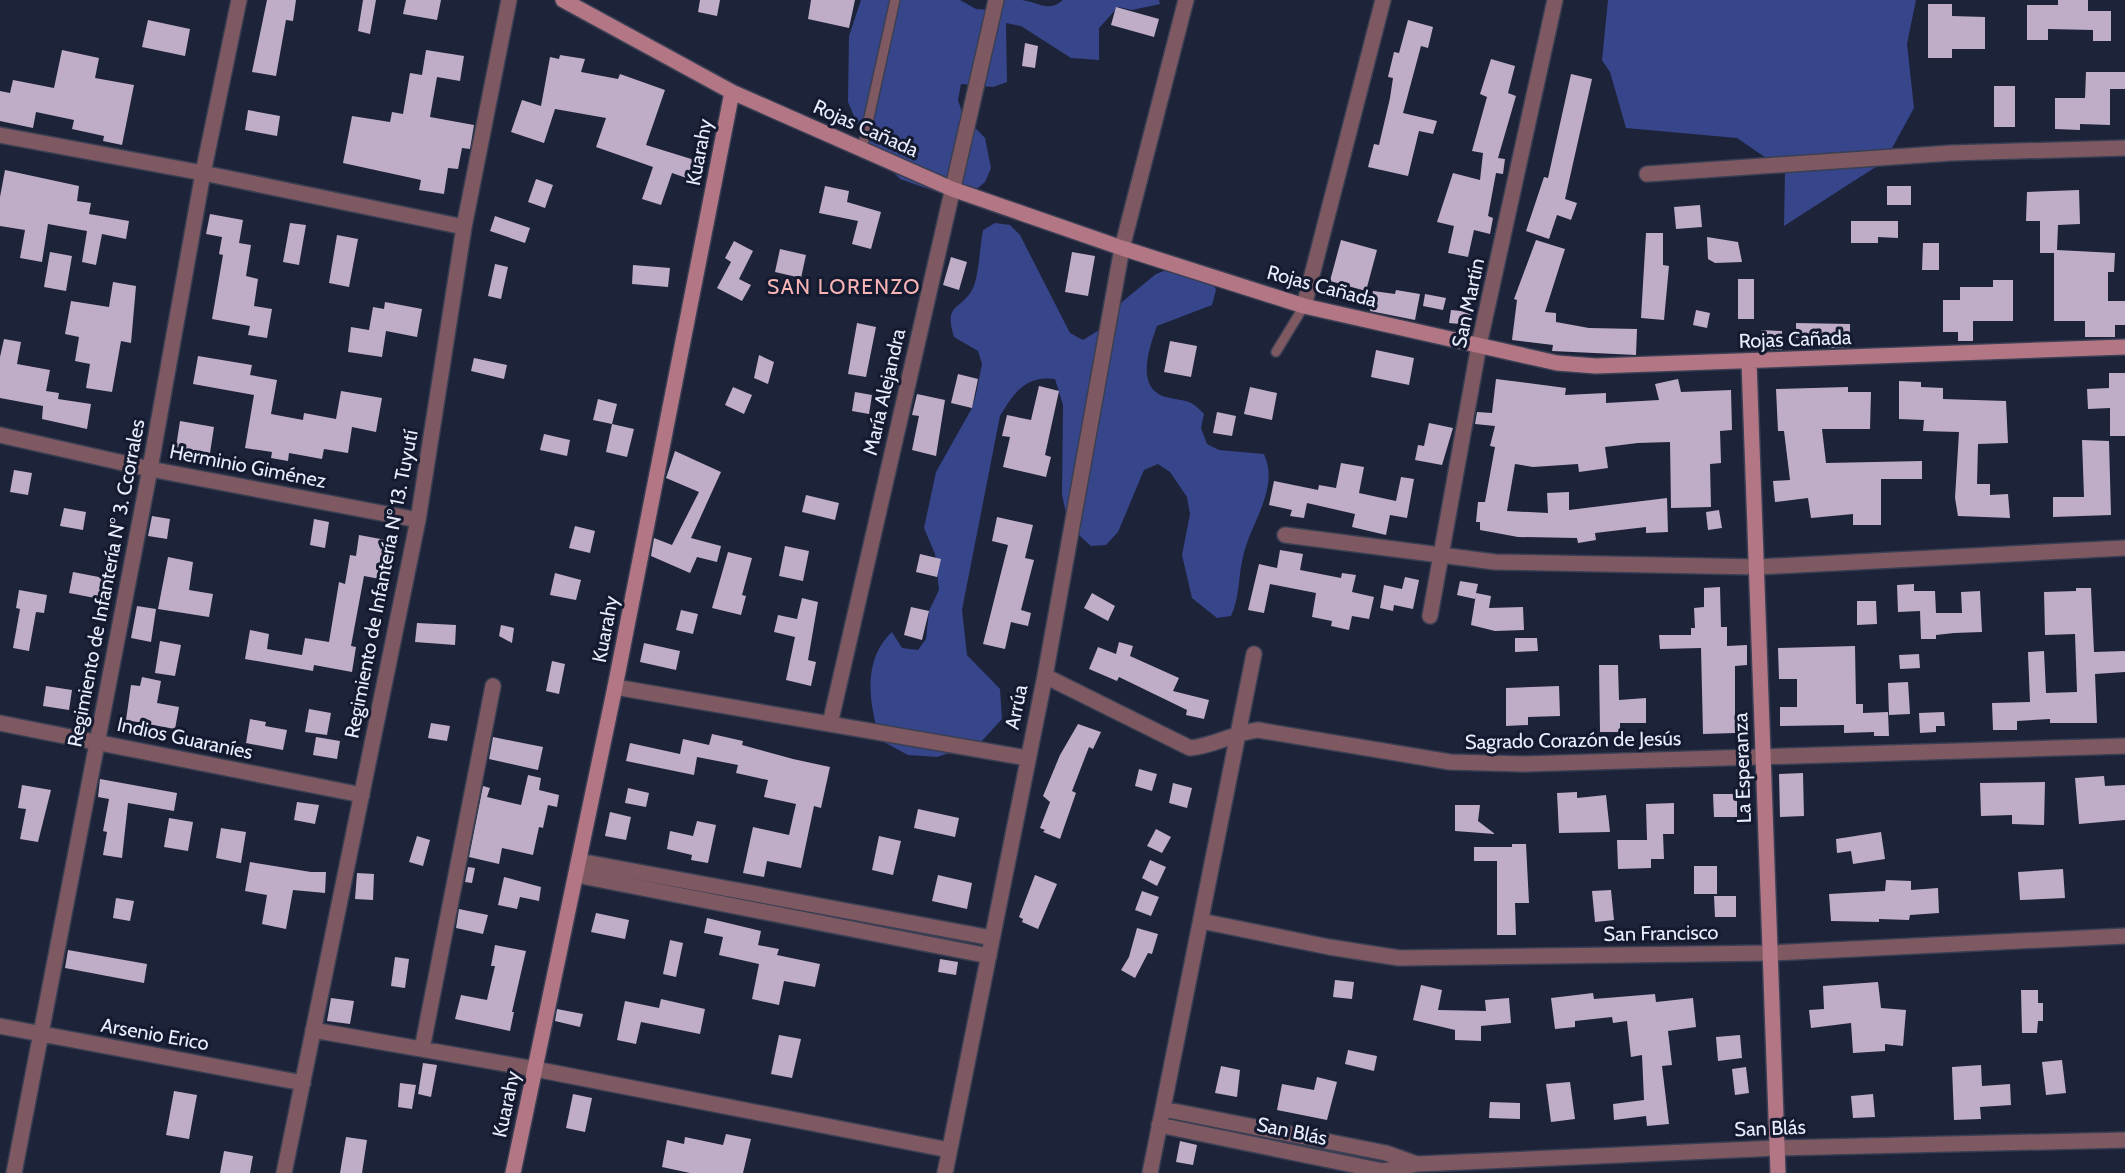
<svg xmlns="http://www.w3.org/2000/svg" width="2125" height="1173" viewBox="0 0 2125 1173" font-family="Cabin,sans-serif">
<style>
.forest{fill:#37458a}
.building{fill:#bfadc8}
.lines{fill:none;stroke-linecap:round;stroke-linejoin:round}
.lane-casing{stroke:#3a3f54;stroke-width:12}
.street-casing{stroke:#3a3f54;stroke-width:18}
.secondary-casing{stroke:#3a3f54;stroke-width:18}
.lane{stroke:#7f5962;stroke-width:9}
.street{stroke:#7f5962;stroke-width:15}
.secondary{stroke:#b27684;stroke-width:15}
.labels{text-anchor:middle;stroke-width:6;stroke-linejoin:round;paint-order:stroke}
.street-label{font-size:20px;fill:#e9edfd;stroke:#141a2f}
.neighbourhood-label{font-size:21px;letter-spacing:1.5px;fill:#f8b4b5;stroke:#141a2f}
</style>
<rect width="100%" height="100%" fill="#1d2339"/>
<path class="forest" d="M861,0h99l16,9 15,1 1,-10c10,0 20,0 30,0 16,2 26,13 41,0h96l1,4 -28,6 -14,-3 -19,21v32l-28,-2 -50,-32 -15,-3 1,59 -14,5 -32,-3 -3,16 5,15 22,23 6,30 -6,14 -12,10 -30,2 -43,-15 -34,-35 -18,-42 1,-66z
M1608,0h308l-9,44 7,64 -29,53 -101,65 1,-55 -48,-33 -111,-10 -16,-56 -8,-12z
M995,223l15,2 10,10 50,98 13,7 24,-15 16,-24 33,-27 13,-5 41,8 6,13 -4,15 -55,21c-7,20 -23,62 9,71 19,5 24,1 38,17l-3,14 6,16 12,6 45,4c16,35 -14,69 -21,103 -5,20 -3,40 -12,59l-14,2 -25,-20 -10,-43 8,-41 -3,-17 -17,-25 -12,-8 -14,6 -26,62 -12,13 -15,1 -22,-20 -7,-31 1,-90 -8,-26c-30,-4 -41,14 -55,37l-38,194 5,45 33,34 2,30 -22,24 -43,14 -29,-2 -28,-15c-11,-36 -18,-80 12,-108l10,16 16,2 8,-11 3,-28 10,-21 -4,-36 -11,-26 12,-56 36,-64 4,-14 6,-30 -4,-13 -24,-14c-11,-35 8,-26 19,-49 6,-13 7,-43 10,-58z"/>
<path class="building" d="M267,0h29l-3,21 -7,-1 -10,56 -24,-4z
M363,0h13l-6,34 -12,-3z
M406,0h35l-4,20 -34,-6z
M700,0h20l-3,16 -19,-4z
M811,0h44l-6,28 -41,-9z
M2058,0h30v11h23v30h-18v-11l-45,-1v11h-21v-35h31z
M1928,4h24v12l33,1v32h-33v9h-24z
M1116,7l43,12 -5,18 -43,-12z
M148,20l42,9 -5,27 -43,-9z
M1408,20l25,7 -5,21 -7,-2 -18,67 34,8 -4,13 -14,-3 -11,45 -40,-9 6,-23 5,1 11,-47 3,-20 -5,-1 6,-25 5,1z
M1025,43l13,3 -3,22 -13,-2z
M62,50l37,8 -4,20 39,7 -12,60 -19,-4 1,-5 -32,-7 2,-9 -38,-8 -3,16 -33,-7v-30l10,2 3,-13 41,8z
M426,50l38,6 -4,25 -23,-4 -7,40 44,8 -4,24 -8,-1 -4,21 -10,-1 -4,26 -25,-4 2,-10 -78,-17 9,-47 38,6 2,-10 11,2 7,-41 12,2z
M560,55l25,4 -4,13 37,7 2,-5 45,16 -19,55 55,17 -6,19 -23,-8 -11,32 -19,-6 11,-32 -57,-20 10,-29 -51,-9 -11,34 -33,-11 11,-32 19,6 9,-49 9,2z
M1491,59l24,7 -7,27 8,3 -18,62 7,1 -2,15 -7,-1 -8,43 5,2 -3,16 -16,-4 -6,27 -20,-4 6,-27 -17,-4 16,-49 27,7 3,-27 -11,-2 15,-54 -7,-3z
M2086,72h39v17h-15v36l-30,-1v6l-25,-1v-31h30z
M1571,74l21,5 -27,120 12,4 -6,17 -14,-5 -8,24 -23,-8 18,-54 4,1z
M1994,86h21v41h-21z
M248,110l32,6 -3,20 -32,-6z
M5,170l74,16 -2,15 14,2 -2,11 40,7 -3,18 -24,-5 -6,31 -14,-3 5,-31 -39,-7 -6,38 -22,-4 5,-28 -25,-4v-29z
M536,179l17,6 -8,23 -17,-6z
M825,186l24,5 -2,11 34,10 -10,37 -19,-5 6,-23 -39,-8z
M1887,186h24v19h-24z
M2079,190l1,34 -22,1 -1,25 58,3 -1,19h-6v29h17v24h-10v12h-30v-16h-31v-68h-14v-32h-14l1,-29z
M1700,205l2,22 -26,2 -2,-22z
M210,214l33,6 -4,23 12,2 -5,31 12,3 -4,27 18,3 -5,29 -19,-3 2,-9 -38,-7 11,-64 -4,-1 3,-17 -16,-3z
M495,216l35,12 -5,15 -35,-12z
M1851,221h47v17l-20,-1v6h-27z
M290,223l16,2 -7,40 -16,-3z
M1646,233h17v32l6,1 -5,54 -23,-2z
M337,235l21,4 -9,48 -20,-4z
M1707,237l31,5 4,20 -27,1 -7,-4z
M1341,240l36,10 -11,41 -36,-10z
M1536,240l29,9 -20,63 11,1v9l33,6 48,1 -1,26 -84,-4 1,-6 -41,-5 5,-40 -3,-1z
M734,241l19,10 -14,28 12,6 -9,16 -25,-13 14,-26 -6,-4z
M1923,243h16v27h-17z
M780,249l26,6 -5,23 -26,-6z
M50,252l22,4 -6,35 -22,-4z
M1072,252l23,4 -7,40 -23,-4z
M951,257l16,5 -8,28 -16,-5z
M495,264l13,3 -7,32 -13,-3z
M633,265l37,3 -2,19 -36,-3z
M1738,279h16v40h-16z
M1993,280h20v41h-40v20h-15v-9h-15v-32h17v-13h33z
M113,282l23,4 -5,57 -10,-2 -9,51 -26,-4 4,-24 -15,-3 4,-24 -14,-3 6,-33 38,6z
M1396,290l24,4 -5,26 -45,-9 3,-20 22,3z
M1425,294l21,4 -3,12 -20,-4z
M385,302l37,7 -5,28 -31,-6 -4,26 -34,-5 3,-25 18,3 4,-23 11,2z
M1451,310l20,2 -1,13 -21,-2z
M1696,310l14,3 -3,15 -14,-3z
M857,323l19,4 -10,50 -18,-3z
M1796,323l54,1v23l-22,1v-10h-32z
M1761,330l21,1v19h-21z
M4,339l17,3 -4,22 33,6 -4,21 13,2 -1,6 33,5 -4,25 -45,-10 1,-13 -43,-8v-41z
M1170,341l27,5 -6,31 -27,-5z
M1376,350l38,8 -5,27 -38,-8z
M759,355l15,7 -6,22 -14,-6z
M198,356l54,9 -2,10 27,5 -6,34 32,6 1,-7 32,6 5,-28 41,7 -6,34 -24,-5 -4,26 -24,-4 -2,10 -33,-6 -1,8 -17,-3 1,-6 -27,-4 9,-53 -61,-11z
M474,358l33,7 -3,14 -33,-8z
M2109,373h16v63h-15v-28l-22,1 -1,-20 22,-1z
M958,374l20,5 -6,29 -21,-5z
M1496,379l70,9 -1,7 41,-2v10l53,-3 -4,-16 23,-5 3,13 50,-2 1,40 -12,1 1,32 -11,1 1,43 -40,1 -1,-66 -32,1 -33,4 3,21 -29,4 -1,-8 -45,3 -18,-3 -8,47 41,2 -1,-20 22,-1v18l98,-12 1,34 -22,1v-6l-51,6 1,7 -18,3 -1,-5 -59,-1 -38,-7v-8h-4l2,-20h7l10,-55 -5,-1 5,-20 -20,-2 2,-12 15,1z
M1899,381l22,1v5l22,1v11l63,2 2,42 -30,1 -1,40h13v11l18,-1 2,24 -52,-2 -3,-18 4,-66 -36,-1 1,-11 -25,-1z
M1039,386l20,5 -14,64 6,2 -5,20 -43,-10 7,-30 -8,-1 5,-21 24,5z
M733,387l19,8 -8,19 -19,-9z
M1250,387l27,6 -5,27 -28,-6z
M1848,387v5h23l-1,37h-48l4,34 96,-2v18h-41v46h-28v-11l-42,4 -3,-20 -33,4 -2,-21 17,-1 -6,-49h-6l-2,-42z
M855,392l17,3 -3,19 -17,-3z
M917,394l28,6 -9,56 -24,-6 7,-34 -7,-1z
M598,399l19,5 -5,20 -19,-4z
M1217,412l19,4 -4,20 -19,-3z
M180,421l34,6 -4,26 -34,-6z
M1429,423l24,5 -11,37 -27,-5 3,-15 6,1z
M612,424l22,5 -7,28 -21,-5z
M544,434l26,6 -3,16 -27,-6z
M2082,440l27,1 2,74 -58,2v-20h31z
M675,451l46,21 -30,66 30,8 -4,16 -20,-5 -7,16 -39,-17 3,-18 18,7 27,-53 -33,-14z
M1341,463l23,4 -5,26 37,8 5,-24 13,2 -7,39 -17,-3 -4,20 -34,-8 3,-13 -48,-11 -3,15 -14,-2 2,-6 -23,-5 5,-24 44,9 1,-5 17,3z
M14,470l18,3 -4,22 -18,-3z
M806,495l33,8 -4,17 -33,-8z
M64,508l22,4 -3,18 -23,-4z
M1719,510l3,18 -14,2 -2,-18z
M152,516l18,3 -3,20 -19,-3z
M997,517l36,8 -8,33 9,2 -13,50 10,3 -3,13 -17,-4 -6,27 -22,-5 25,-99 -16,-4z
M314,519l15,3 -4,26 -15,-3z
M575,526l20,5 -5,22 -21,-5z
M359,535l27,5 -6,39 -16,-3 -13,70 5,1 -4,25 -38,-7 -1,6 -68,-12 5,-29 19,4 -2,15 35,6 3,-17 24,4 10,-60 6,2 5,-29 6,1z
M785,546l24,5 -6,30 -24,-5z
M1280,550l23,4 -3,16 41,8 1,-5 14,2 -4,17 22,5 -5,22 -17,-3 -3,14 -18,-4 1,-5 -20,-4 4,-24 -46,-9 -6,29 -16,-3 11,-46 18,4z
M728,552l24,6 -10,37 4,1 -5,19 -29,-7z
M920,554l21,5 -4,18 -21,-5z
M168,557l25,5 -4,28 24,4 -4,23 -51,-8z
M73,572l31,6 -4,21 -31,-6z
M555,573l26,7 -5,20 -26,-5z
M1405,577l14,3 -6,29 -19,-4 -1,6 -13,-3 4,-23 18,4z
M1460,581l18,3 -2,9 15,3 -2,12 34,-1 1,23 -29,1 -24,-6 5,-31 -1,5 -18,-4z
M1914,584v7h21l1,22h26l-1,-21 19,-1 2,41 -28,1 -18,2v4h-15l-1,-28 -22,1 -1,-27z
M1720,587l1,40h6v19l20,-1v20l-12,1v67l-32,1 -2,-86 -41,1 -1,-14h32v-7h4l-1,-20 10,-1v-19z
M2076,588h15l3,64 31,-1v21l-30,2 2,49h-47v-4l-33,2v9h-24l-1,-27 38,-1 -2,-50 16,-1 2,42 31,-1 -2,-58 -30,1 -1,-43 32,-1z
M19,590l28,5 -3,18 -8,-1 -7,39 -16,-3 7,-39 -4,-1z
M1092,593l23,13 -7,15 -24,-13z
M802,598l16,4 -10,58 8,2 -5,24 -25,-6 9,-43 -21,-5 4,-17 19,4z
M1857,601h19l1,23 -20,1z
M137,606l19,3 -5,33 -20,-4z
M911,607l18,4 -7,29 -18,-5z
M681,610l17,4 -5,20 -17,-4z
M417,623l39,2 -1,20 -40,-3z
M501,625l13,3 -2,15 -13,-7z
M1515,638h22l1,13 -23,1z
M160,641l21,4 -6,31 -20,-3z
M1119,642l14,4 -3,10 49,22 -6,13 36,9 -5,19 -18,-4 1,-5 -68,-33 -2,4 -28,-12 9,-22 18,7z
M644,643l36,8 -4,19 -36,-8z
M1855,646l1,58h7v9l25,-1 1,24h-15v-4l-30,1v-8l-64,1v-19h17v-28h-18l-1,-31z
M1919,654l1,14 -20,1 -1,-14z
M552,661l13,3 -6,30 -13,-3z
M1599,665h19l1,35 27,-2v25h-26v9h-20z
M142,677l19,4 -4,22 22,4 -4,22 -49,-9 5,-35 9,1z
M1908,682l2,32 -21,1 -1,-32z
M46,686l26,4 -3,20 -26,-4z
M1559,686l1,30 -32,1v8l-22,1v-38z
M309,709l22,4 -4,22 -22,-3z
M1944,712l1,14h-9v6l-16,1 -1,-20z
M250,719l16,3 -1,4 22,4 -4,20 -37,-7z
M431,723l19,3 -3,15 -19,-3z
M1078,724l23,8 -8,17 -4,-2 -17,44 4,2 -16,46 -17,-7 2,-2 -5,-2 10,-26 -7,-6 17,-41z
M712,734l31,7 -1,4 51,14 37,8 -9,41 -7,-2 -13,62 -34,-7 -3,16 -21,-4 10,-46 36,8 7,-31 -32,-7 4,-17 -32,-7 2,-8 -41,-8 -3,18 -68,-14 4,-18 50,11 3,-15 26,6z
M316,737l24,4 -3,18 -24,-4z
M493,737l50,10 -5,23 -49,-11z
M1139,769l18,5 -5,17 -17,-5z
M1803,773l1,43 -24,1 -1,-43z
M528,775l13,3 -2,12 20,5 -2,12 -9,-2 -5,23 -4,-1 -6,28 -31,-7 -3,16 -30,-7 14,-71 7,2 -3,9 34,8z
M2104,776l1,10 20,-1v35l-46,4 -4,-46z
M100,779l77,14 -3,18 -46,-8 -6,55 -19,-3 4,-23 -4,-1 6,-32 -11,-2z
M2045,782l-1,43 -32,-1v-9l-31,1 -1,-33z
M1173,783l19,5 -5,20 -18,-5z
M22,785l29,5 -13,52 -18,-3 6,-30 -8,-1z
M628,788l21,5 -3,14 -21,-4z
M1577,792v6l29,-3 4,37 -51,1 -2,-40z
M1713,794h24v23h-23z
M297,802l22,3 -4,19 -21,-4z
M1674,803v31h-11l1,25h-13v9l-33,1 -1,-29h30l-1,-36z
M1455,805h25l-2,16 17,13 -40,-3z
M918,809l41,9 -4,19 -41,-9z
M610,812l21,5 -5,23 -21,-4z
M169,818l24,4 -5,29 -24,-4z
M697,821l19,4 -8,38 -17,-3 1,-5 -25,-6 3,-18 23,5z
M221,828l25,4 -5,31 -25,-5z
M1156,829l15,8 -9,16 -15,-7z
M1881,832l4,27 -32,5 -2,-13 -14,2 -1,-14z
M417,836l13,4 -7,26 -14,-4z
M879,836l22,5 -8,34 -21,-5z
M1512,844h14l3,59h-14l1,32h-19v-74h-23v-14h38z
M1150,860l16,7 -9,19 -15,-8z
M250,862l61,10h15l-1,21 -32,-3 -7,39 -24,-5 5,-29 -22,-4z
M1694,866h23v28h-23z
M468,867l7,1 -3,15 -7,-1z
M2063,869l2,29 -45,2 -2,-28z
M357,873l17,1 -1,26 -18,-1z
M938,875l34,8 -5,26 -35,-8z
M1035,875l22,9 -19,45 -16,-7 1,-3 -4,-2z
M504,877l37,10 -2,14 -19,-4 -3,12 -19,-4z
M1886,880l25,1v9l27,-2 1,25 -29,2 -1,5 -30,-1v3l-48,-1 -2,-27 56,-3z
M1611,890l3,30 -19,2 -3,-31z
M1142,891l17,6 -8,19 -16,-6z
M1714,896h22v21h-21z
M116,898l18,3 -4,20 -17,-3z
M459,909l29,6 -5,19 -27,-6z
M596,913l33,7 -4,19 -34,-7z
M707,918l54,13 -3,14 21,4 -2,6 43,9 -5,23 -31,-6 -5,24 -27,-6 7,-35 -40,-9 4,-18 -19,-4z
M1137,928l21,6 -6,20 -4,-1 -13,25 -14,-8 8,-13z
M670,940l13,3 -7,34 -13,-3z
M495,945l31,6 -14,61h2l-4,19 -55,-12 6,-24 26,5 8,-34h-4z
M68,950l79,14 -3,19 -79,-15z
M395,957l14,2 -4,29 -14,-2z
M940,959l18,3 -2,13 -18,-3z
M1335,980l19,2 -2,17 -19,-2z
M1878,982l3,26 25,2 -3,36 -18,-2v7l-32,2 -2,-30 -40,5 -2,-18 15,-1 -1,-23z
M1421,985l21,5 -4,20 48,1 -1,-11 24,-2 2,25 -30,3v15l-26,-1v-10l-42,-10z
M2021,990h17v13h5v18h-5l-1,12h-15z
M1593,993l1,6 61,-5 1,8 37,-4 3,29 -28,4 4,34 -10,1 7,58 -22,2 -1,-10 -32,4 -1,-16 31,-4 -2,-45 -11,2 -4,-36 -14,2 -1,-6 -37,4v6l-20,2 -4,-31z
M331,998l23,3 -4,23 -23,-3z
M661,999l44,10 -5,25 -59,-12 -5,22 -19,-4 8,-39 34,7z
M557,1009l26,5 -3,13 -25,-6z
M779,1035l22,4 -9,39 -21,-4z
M1740,1035l2,23 -24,3 -2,-24z
M1348,1050l29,6 -3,15 -29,-7z
M2062,1060l4,33 -20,2 -4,-33z
M423,1063l14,2 -6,32 -13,-3z
M1981,1065l1,21 28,-2 1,21 -31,2 1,12 -27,1 -2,-53z
M1221,1066l19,4 -3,27 -22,-4z
M1746,1067l3,26 -14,2 -3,-26z
M1317,1077l20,5 -10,38 -50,-10 5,-26 32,6z
M1570,1082l5,37 -24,3 -5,-38z
M400,1083l16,2 -4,24 -14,-2z
M174,1091l23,4 -8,44 -23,-4z
M573,1094l19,4 -7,34 -19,-4z
M1873,1094l2,23 -22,1 -2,-22z
M1490,1102l30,1v16l-31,-1z
M726,1134l25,5 -8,34h-53l-28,-6 5,-27 17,4 1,-7 38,8z
M346,1137l21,3 -5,33h-22z
M1180,1141l17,4 -4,20 -17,-3z
M224,1151l29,5 -3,17h-30z"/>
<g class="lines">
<g class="lane-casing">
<path id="lane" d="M862,149l33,-149
M1276,352l28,-46"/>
</g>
<g class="street-casing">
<path id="street" d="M0,135l203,38 261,54
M1647,174l304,-21 174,-5
M1304,306l79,-306
M0,435l150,34 268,51
M1285,535l210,27 263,5 367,-19
M1430,616l49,-271 76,-345
M1045,676l145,72c24,-2 43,-15 68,-18l192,32 73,2 602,-18
M615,687l412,71
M0,723l362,72
M830,724l166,-724
M579,861l413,77
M576,875l413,81
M1201,921l128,26 70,11 371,-5 355,-17
M0,1026l303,57
M313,1030l222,39 414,81
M422,1049l71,-363
M1163,1109l223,44 31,11
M1159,1125l224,46 34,-7 361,-16 347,-8
M14,1173l136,-704 53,-296 36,-173
M284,1173l134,-653 46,-293 45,-227
M945,1173l100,-497 77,-428 64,-248
M1150,1173l104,-519"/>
</g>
<g class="secondary-casing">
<path id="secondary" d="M563,0l169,92 220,97 170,59 182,58 253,57 39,3 529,-19
M1749,362l29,811
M513,1173l102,-486 117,-595"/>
</g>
<use href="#lane" class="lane"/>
<use href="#street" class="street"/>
<use href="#secondary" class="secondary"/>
</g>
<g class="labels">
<g class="street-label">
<text transform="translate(866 128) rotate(24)" y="7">Rojas Cañada</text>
<text transform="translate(699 152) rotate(-79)" y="7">Kuarahy</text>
<text transform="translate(1322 286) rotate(15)" y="7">Rojas Cañada</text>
<text transform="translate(1468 303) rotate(-78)" y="7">San Martín</text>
<text transform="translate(1795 339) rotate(-2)" y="7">Rojas Cañada</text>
<text transform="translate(884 392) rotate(-77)" y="7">María Alejandra</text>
<text transform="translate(248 466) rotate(11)" y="7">Herminio Giménez</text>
<text transform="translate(106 583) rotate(-79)" y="7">Regimiento de Infantería N° 3. Ccorrales</text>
<text transform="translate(381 584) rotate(-79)" y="7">Regimiento de Infantería N° 13. Tuyutí</text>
<text transform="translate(605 629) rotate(-79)" y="7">Kuarahy</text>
<text transform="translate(1016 707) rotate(-78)" y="7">Arrúa</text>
<text transform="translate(185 738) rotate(12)" y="7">Indios Guaraníes</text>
<text transform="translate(1573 740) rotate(-1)" y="7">Sagrado Corazón de Jesús</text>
<text transform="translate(1742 768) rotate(-92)" y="7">La Esperanza</text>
<text transform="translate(1661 933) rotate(-1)" y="7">San Francisco</text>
<text transform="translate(155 1034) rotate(10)" y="7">Arsenio Erico</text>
<text transform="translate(506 1104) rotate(-78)" y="7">Kuarahy</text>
<text transform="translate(1770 1128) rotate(-2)" y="7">San Blás</text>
<text transform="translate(1292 1131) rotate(12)" y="7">San Blás</text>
</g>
<g class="neighbourhood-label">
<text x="844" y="294">SAN LORENZO</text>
</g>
</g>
</svg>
